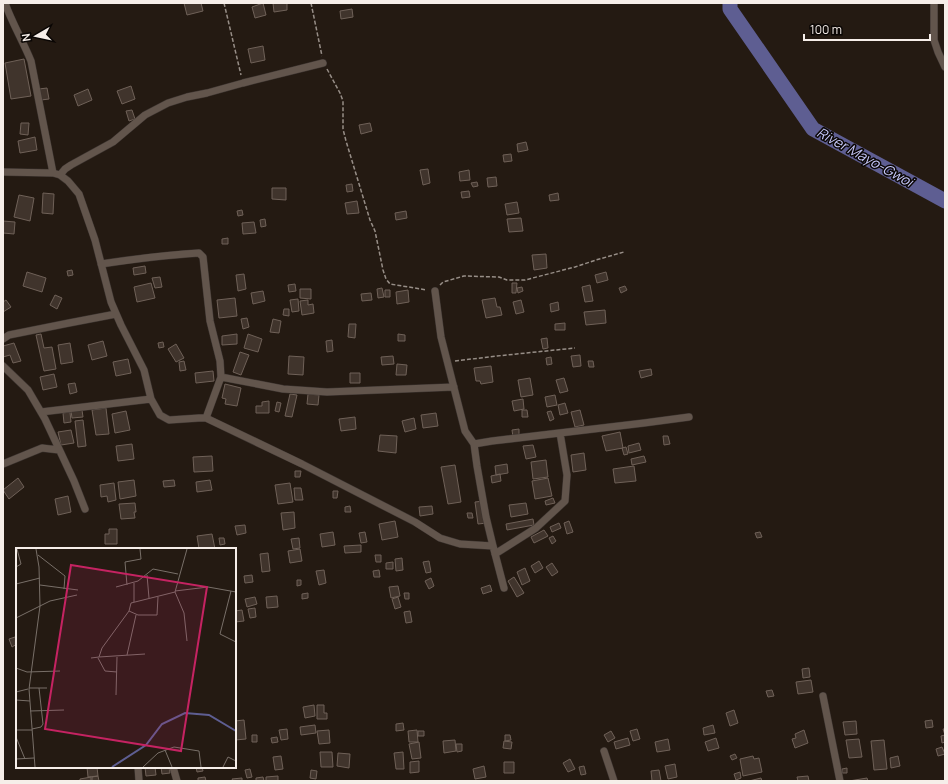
<svg xmlns="http://www.w3.org/2000/svg" width="948" height="784" viewBox="0 0 948 784" font-family="Manrope,sans-serif">
<style>
.lines{fill:none;stroke-linecap:round;stroke-linejoin:round}
.river{stroke:#5e5e92;stroke-width:15}
.building{fill:#40342c;stroke:#6f6158}
.minor-casing{stroke:#3c3430;stroke-width:8}
.path{stroke:#978e87;stroke-width:1.5;stroke-dasharray:4 2;stroke-linecap:butt}
.minor{stroke:#62554c;stroke-width:7}
.labels{text-anchor:middle;stroke-width:3;stroke-linejoin:round;paint-order:stroke}
.water-label{font-size:14px;font-style:italic;fill:#c6c8f9;stroke:#0a0604}
.inset-river{fill:none;stroke:#5e5e92;stroke-width:2}
.inset-road{fill:none;stroke:#786f68;stroke-width:1}
.view{fill:#c52362;fill-opacity:0.15;stroke:#c52362;stroke-width:2}
.inset-edge{fill:none;stroke:#f6eee9;stroke-width:2}
</style>
<rect width="100%" height="100%" fill="#241a12"/>
<g class="lines">
<path class="river" d="M730,3v6l83,120 132,72"/>
</g>
<path class="building" d="M184,3h17l2,8 -16,4z
M263,3l3,12 -11,3 -3,-11z
M273,3h14v7l-13,2z
M352,9l1,8 -12,2 -1,-8z
M263,46l2,14 -14,3 -3,-14z
M24,59l7,37 -20,3 -6,-36z
M131,86l4,13 -13,5 -5,-13z
M47,88l2,11 -8,1 -2,-11z
M88,89l4,11 -14,6 -4,-11z
M132,110l3,9 -6,2 -3,-10z
M21,123h8l-1,12 -8,-1z
M370,123l2,8 -11,3 -2,-9z
M35,137l2,13 -17,3 -2,-12z
M526,142l2,8 -10,2 -1,-8z
M511,154l1,7 -8,1 -1,-7z
M428,169l2,14 -7,2 -3,-15z
M469,170l1,10 -10,1 -1,-9z
M496,177l1,9 -9,1 -1,-9z
M477,182l1,4 -5,1 -2,-4z
M352,184l1,7 -6,1 -1,-7z
M272,188h14v12l-14,-1z
M469,191l1,6 -8,1 -1,-6z
M43,193l11,1 -1,20 -11,-1z
M558,193l1,7 -9,1 -1,-6z
M19,195l15,3 -4,23 -16,-4z
M357,201l2,12 -12,1 -2,-11z
M517,202l2,11 -12,2 -2,-11z
M242,210l1,5 -5,1 -1,-5z
M406,211l1,7 -11,2 -1,-7z
M521,218l2,13 -14,1 -2,-13z
M265,219l1,7 -5,1 -1,-7z
M3,221l12,1 -1,12 -11,-1z
M254,222l2,11 -13,1 -1,-11z
M228,238v6h-6v-5z
M546,254l1,14 -13,2 -2,-15z
M145,266l1,7 -12,2 -1,-7z
M72,270l1,5 -5,1 -1,-5z
M27,272l19,6 -4,14 -19,-6z
M606,272l2,8 -11,3 -2,-8z
M244,274l2,15 -8,2 -2,-16z
M160,277l2,10 -7,1 -3,-10z
M151,283l4,15 -18,4 -3,-15z
M512,283h5l-1,10h-4z
M295,284l1,7 -7,1 -1,-7z
M590,285l3,16 -8,1 -3,-15z
M625,286l2,4 -6,3 -2,-5z
M522,287l1,4 -5,2 -1,-5z
M382,288l2,9 -6,1 -1,-9z
M300,289h11v10l-11,-1z
M385,290h5v7h-5z
M408,290l1,12 -12,2 -1,-12z
M263,291l2,10 -12,3 -2,-11z
M371,293l1,7 -10,1 -1,-7z
M55,295l7,3 -5,11 -7,-4z
M235,298l2,18 -18,2 -2,-18z
M495,298l2,9h3l2,8 -16,3 -4,-18z
M298,299l1,12 -7,1 -2,-12z
M6,300l5,7 -8,5v-10z
M308,300v5l5,-1 1,9 -12,2 -2,-14z
M521,300l3,12 -8,2 -3,-12z
M558,302l1,8 -8,2 -1,-8z
M284,309h5v7l-6,-1z
M605,310l1,13 -20,2 -2,-13z
M247,318l2,9 -6,2 -2,-10z
M273,319l8,2 -2,12 -9,-1z
M565,323v7h-10v-6z
M349,324h7l-1,14 -7,-1z
M41,334l3,14 8,-1 4,22 -12,2 -8,-36z
M237,334v10l-15,1v-9z
M248,334l14,5 -4,13 -14,-4z
M398,334l7,1v6h-7z
M547,338l1,10 -5,1 -2,-10z
M332,340l1,11 -6,1 -1,-11z
M103,341l4,15 -15,4 -4,-15z
M163,342l1,5 -5,1 -1,-5z
M14,343l7,18 -8,2 -3,-8 -7,2v-11z
M70,343l3,19 -12,2 -3,-19z
M176,344l8,14 -8,4 -8,-13z
M240,352l9,3 -8,20 -8,-3z
M580,355l1,11 -8,1 -2,-11z
M289,356l15,1 -1,18 -15,-1z
M393,356l1,8 -12,1 -1,-8z
M551,357l1,7 -5,1 -1,-7z
M128,359l3,14 -15,3 -3,-14z
M184,361l2,9 -6,1 -1,-9z
M588,361h5l1,6h-5z
M397,364l10,1 -1,10h-10z
M491,366l2,16 -12,2 -1,-3h-4l-2,-13z
M651,369l1,6 -11,3 -2,-7z
M213,371l1,10 -18,2 -1,-10z
M350,373h10v10h-10z
M54,374l3,13 -14,3 -3,-13z
M530,378l3,17 -12,2 -3,-17z
M564,378l4,13 -8,2 -4,-13z
M75,383l2,9 -7,2 -2,-10z
M225,384l16,4 -4,18 -12,-2 1,-5 -4,-1z
M290,394l7,1 -5,22 -7,-1z
M308,394l11,1 -1,10 -11,-1z
M555,395l2,10 -10,2 -2,-10z
M523,399l1,10 -10,2 -2,-10z
M269,401v12h-13v-7h6v-4z
M277,402l4,1 -2,9 -4,-1z
M565,403l3,10 -8,2 -2,-10z
M106,408l3,26 -13,1 -4,-25z
M82,410l1,7 -11,1 -1,-7z
M522,410h5l1,7h-6z
M580,410l4,15 -9,2 -4,-15z
M126,411l4,19 -15,3 -3,-19z
M551,411l3,8 -4,2 -3,-9z
M70,412l1,10 -7,1 -1,-10z
M436,413l2,13 -15,2 -2,-13z
M355,417l1,12 -15,2 -2,-12z
M414,418l2,11 -11,3 -3,-11z
M83,420l3,26 -8,1 -3,-26z
M519,429v8h-6l-1,-7z
M71,430l3,13 -13,2 -3,-13z
M620,432l3,16 -17,3 -4,-15z
M380,435l17,1 -1,17 -18,-2z
M663,436h5l2,8 -6,1z
M639,443l2,7 -12,3 -1,-7z
M132,444l2,15 -16,2 -2,-15z
M533,445l3,12 -10,2 -3,-13z
M626,447l2,7 -4,1 -2,-7z
M584,453l2,17 -13,2 -2,-17z
M212,456l1,15 -19,1 -1,-15z
M644,456l2,6 -14,3 -1,-6z
M546,460l2,17 -15,2 -2,-17z
M507,464l1,9 -12,2 -1,-9z
M455,465l6,37 -13,2 -7,-37z
M634,466l2,15 -21,2 -2,-14z
M295,471h6l-1,6h-5z
M500,474l1,7 -9,2 -1,-7z
M18,478l6,9 -15,12 -6,-9z
M548,478l4,18 -17,3 -3,-18z
M134,480l2,16 -16,3 -2,-17z
M174,480l1,6 -11,1 -1,-6z
M210,480l2,10 -15,2 -1,-10z
M114,483l2,17 -8,2 -1,-6 -6,1 -1,-12z
M290,483l3,19 -15,2 -3,-19z
M294,488h7l2,12h-8z
M333,491h5l-1,7h-4z
M68,496l3,16 -13,3 -3,-16z
M553,498l2,5 -9,2 -1,-4z
M484,501l3,22 -9,1 -3,-22z
M135,503l1,9h-2l1,6 -14,1 -2,-15z
M526,503l2,11 -17,3 -2,-12z
M350,506l1,6h-6v-5z
M432,506l1,8 -13,2 -1,-9z
M294,512l1,16 -12,2 -2,-17z
M467,513h5l1,5h-5z
M533,519l1,6 -27,5 -1,-6z
M395,521l3,16 -16,3 -3,-16z
M569,521l4,11 -6,2 -3,-11z
M559,523l2,5 -9,4 -2,-5z
M245,525l1,8 -9,2 -2,-9z
M109,529h8v15h-12v-10h4z
M544,530l4,6 -14,7 -3,-6z
M333,532l2,13 -13,2 -2,-13z
M365,532l2,10 -6,1 -2,-10z
M760,532l2,5 -5,1 -2,-5z
M212,534l3,15h-16l-2,-13z
M553,536l3,5 -4,3 -3,-6z
M219,538h5l1,6 -5,1z
M299,538l1,10 -7,1 -2,-10z
M361,545v7l-16,1 -1,-7z
M300,549l2,12 -12,2 -2,-12z
M268,553l2,18 -8,1 -2,-18z
M375,555h6v7h-5z
M402,558l1,12 -7,1 -1,-12z
M429,561l2,11 -5,1 -3,-11z
M539,561l4,7 -8,5 -4,-7z
M393,562v7h-7v-6z
M552,563l6,9 -6,4 -6,-9z
M525,568l5,13 -8,4 -5,-13z
M324,570l2,13 -7,2 -3,-14z
M379,570l1,7h-6l-1,-6z
M252,575l1,7 -8,1 -1,-7z
M514,577l10,16 -7,4 -9,-16z
M431,578l3,8 -5,3 -4,-8z
M297,580h4v5l-4,1z
M490,585l2,6 -9,3 -2,-6z
M398,586l2,10 -9,2 -2,-11z
M308,593v5l-6,1v-5z
M404,593h5v6h-4z
M277,596l1,11 -11,1 -1,-11z
M255,597l2,7 -10,3 -2,-8z
M398,597l3,10 -6,2 -3,-10z
M255,608l1,9 -6,1 -2,-9z
M242,610l2,11 -9,1v-11z
M410,611l2,11 -6,1 -2,-11z
M15,637l2,4v3l-5,3 -3,-8z
M809,668l1,9 -7,1 -1,-9z
M811,680l2,12 -15,2 -2,-12z
M772,690l2,6 -6,1 -2,-6z
M314,705l1,11 -10,2 -2,-11z
M317,705h7v8h3v6h-10z
M734,710l4,13 -8,3 -4,-13z
M244,720l2,19 -11,1v-19z
M932,720l1,7 -7,1 -1,-7z
M856,721l1,13 -12,1 -2,-13z
M403,723l1,7 -8,1v-7z
M315,725l1,8 -15,2 -1,-8z
M713,725l2,8 -11,2 -1,-7z
M287,729l1,10 -7,1 -2,-10z
M637,729l3,10 -7,2 -3,-10z
M943,729h2v13l-3,1 -1,-7 4,-1z
M329,730l1,13 -11,1 -2,-13z
M417,730l1,12h-9l-1,-11z
M804,730l4,13 -13,5 -3,-9 4,-1 -1,-4z
M418,731h6v5h-6z
M611,731l4,7 -7,4 -4,-7z
M252,735h5v7h-5z
M505,735h5l1,5 -6,1z
M277,737l1,5 -6,1 -1,-5z
M628,738l2,7 -14,4 -2,-7z
M716,738l3,10 -11,3 -3,-9z
M668,739l2,11 -13,2 -2,-10z
M859,739l3,18 -13,1 -3,-18z
M455,740l1,11 -12,2 -1,-12z
M884,740l3,29 -13,1 -3,-29z
M504,741l8,1 -1,7 -8,-1z
M419,742l2,16 -9,1 -3,-15z
M456,744h6v7l-5,1z
M942,747l3,7 -7,2 -2,-7z
M320,752h12l1,15h-12z
M403,752l1,17h-8l-2,-16z
M338,753l12,1 -1,14 -12,-2z
M735,754l2,4 -5,2 -2,-4z
M281,756l2,13 -8,1 -2,-13z
M753,756l1,3 5,-1 3,14 -19,4 -3,-17z
M898,756l2,10 -9,2 -1,-10z
M570,759l5,10 -7,3 -5,-9z
M419,761v11l-9,1v-11z
M504,762h10v11h-10z
M675,764l2,13 -9,2 -3,-13z
M484,766l2,11 -11,2 -2,-10z
M584,766l2,8 -5,1 -2,-8z
M87,767h10l1,9 -10,1z
M145,767h10l1,8 -10,1z
M161,767h8l1,6 -8,1z
M196,767h6l1,4 -6,1z
M847,768v5h-5v-4z
M250,769l2,8 -5,1 -2,-8z
M311,770l6,1 -1,8 -6,-1z
M659,770l2,11h-9l-1,-10z
M740,772l1,6 -5,2 -2,-6z
M98,776l1,5h-7v-4z
M278,776v5h-12v-4z
M808,776l1,5h-11l-1,-4z
M91,777v4h-11v-2z
M205,777l1,4h-8v-3z
M263,777l1,4h-8v-3z
M242,778v3h-9l-1,-2z
M761,778l1,3h-13z
M867,778l1,3h-19z"/>
<g class="lines">
<g class="minor-casing">
<path id="minor" d="M5,3c7,20 18,38 26,58l22,112
M934,3v37l4,12 7,15
M3,172l50,1 7,2 8,6 11,13 16,46 16,62 10,23 23,45 7,29 9,16 9,5 30,-2h7l96,46 113,58 25,16 20,6 33,2 11,42
M60,175l5,-6 6,-4 42,-23 32,-27 23,-12 19,-6 20,-4 36,-10 80,-20
M101,264c33,-5 65,-9 98,-11l4,4 7,64 10,40 1,16 -15,41
M435,291l6,46 24,94 9,13 3,22 9,51 7,29
M3,339l6,-4 60,-12 47,-9
M3,366l25,24 17,29 29,62 11,28
M221,377l62,12 44,3 127,-5
M41,412l110,-13
M474,444l18,-3 152,-18 45,-6
M3,464l39,-16 17,2
M495,554l41,-26 29,-27 2,-26 -7,-42
M823,696l17,85
M604,751l10,30
M138,767l1,14
M173,767l4,14"/>
</g>
<path class="path" d="M224,3l17,72
M311,3l11,53
M327,69l13,24 3,8v28l3,12 24,79 5,11 8,39 3,9 4,5 37,6
M440,285l3,-3 21,-6 35,1 8,3h18l50,-13 21,-7 28,-8
M455,361l42,-5 78,-8"/>
<use href="#minor" class="minor"/>
</g>
<g class="labels">
<g class="water-label">
<text transform="translate(865 157) rotate(29)" y="5">River Mayo-Gwoi</text>
</g>
</g>
<g transform="translate(16 548)">
<rect width="220" height="220" fill="#241a12"/>
<path class="inset-river" d="M96,219l34,-22 16,-21 23,-11 24,2 27,16"/>
<path class="inset-road" d="M22,7l27,21 -1,13M0,19l5,-3 -4,-15M131,27l2,23M0,36l24,-6M24,37l38,5M111,37l-2,-23 16,-3 -1,-10M100,39l22,-6 15,-12 25,5M159,43l33,-4 28,5M215,43l-11,43 16,8M159,44l9,21 3,28M118,54v-19M113,63l9,4h19l1,-18M0,70l34,-17 27,-6M111,107l9,-40M83,109l46,-3M75,110l8,-1 3,-9 27,-37 2,-8 44,-11 12,-43M82,110l7,13 12,1M0,120l11,4 33,-1M13,140h18M0,144l12,-3M100,147l1,-38M0,152l14,1M14,163l34,-1M16,181l9,-2 2,-3 -4,-36M0,182h16M0,189l9,22M149,202l7,17M0,211l18,-1M19,219l-6,-78 11,-83 -1,-39 -3,-18M127,219l15,-14 16,-6 25,4 2,16M207,219l5,-10 8,4"/>
<path class="view" d="M55,17l136,22 -26,164 -136,-22z"/>
<rect width="220" height="220" class="inset-edge"/>
</g>
<rect width="948" height="784" fill="none" stroke="#f6eee9" stroke-width="8"/>
<g transform="translate(36 36) rotate(261)" stroke="#0a0604" stroke-width="3" paint-order="stroke">
<path d="M0-3L7 15L0 10L-7 15Z" fill="#f6eee9"/>
<text y="-6" font-size="11" font-weight="bold" text-anchor="middle" fill="#f6eee9">N</text>
</g>
<path d="M804 34v6h126v-6" fill="none" stroke="#f6eee9" stroke-width="2"/>
<text x="810" y="34" font-size="12" fill="#f6eee9" stroke="#0a0604" stroke-width="3" paint-order="stroke">100 m</text>
</svg>
